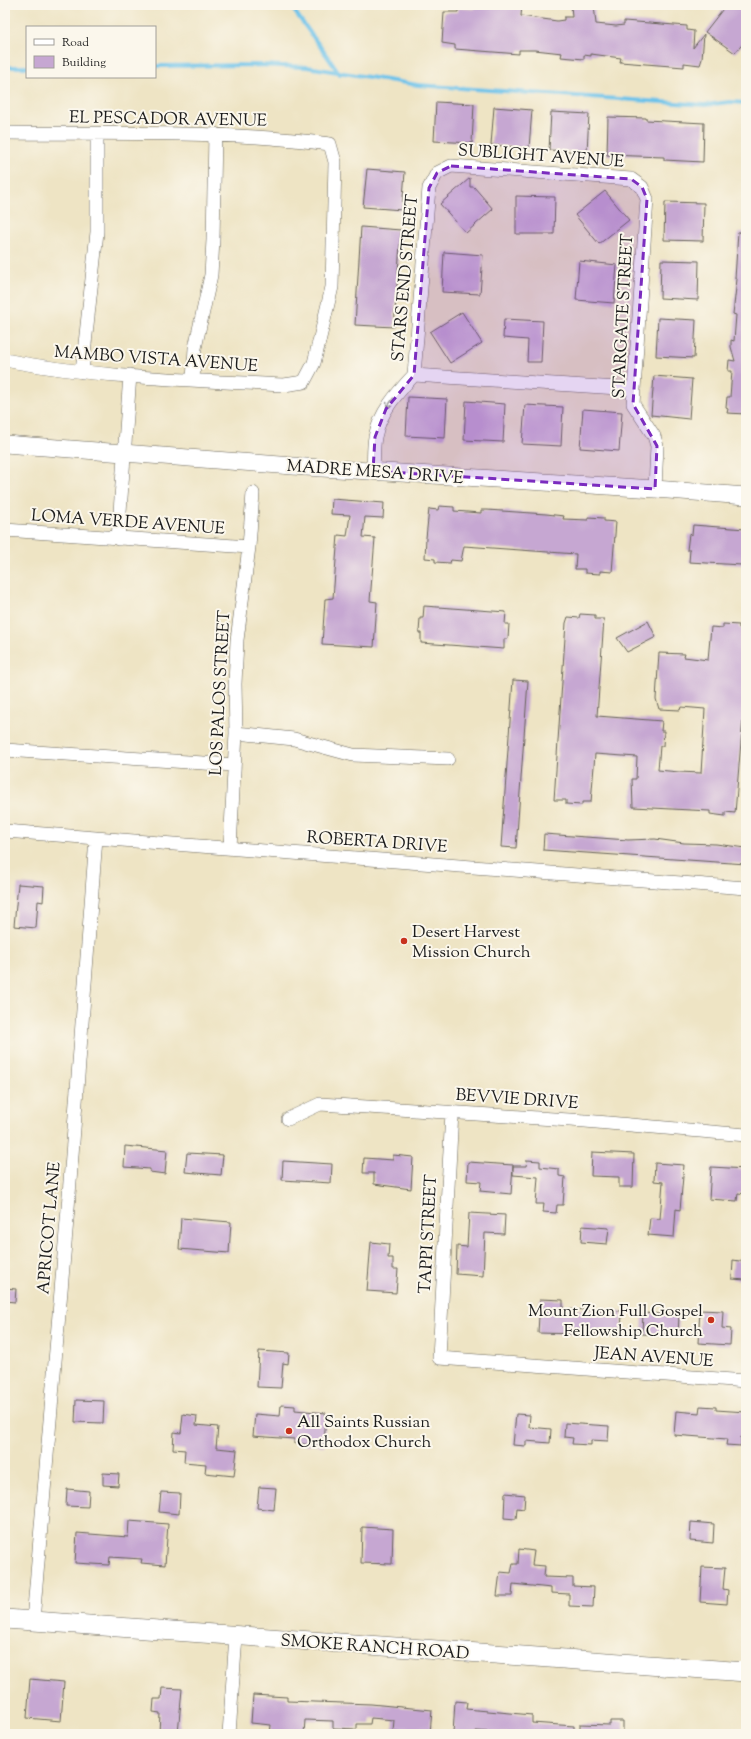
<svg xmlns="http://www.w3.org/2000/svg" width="751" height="1739" viewBox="0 0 751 1739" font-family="'Sorts Mill Goudy',serif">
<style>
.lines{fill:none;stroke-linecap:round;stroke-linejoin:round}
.stream{stroke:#6dc3ea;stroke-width:4}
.building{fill:#c6a7d2}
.minor-casing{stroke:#666257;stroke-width:14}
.tertiary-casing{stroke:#666257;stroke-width:18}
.secondary-casing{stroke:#666257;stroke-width:20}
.minor{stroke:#fff;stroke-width:13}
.tertiary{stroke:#fff;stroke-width:17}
.secondary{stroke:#fff;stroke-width:19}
.oneway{stroke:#999}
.marked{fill:#7b2cbf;fill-opacity:0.2;stroke:#7b2cbf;stroke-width:3;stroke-dasharray:8 5;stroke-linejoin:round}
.poi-dot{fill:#c8321e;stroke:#fbf7ec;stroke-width:1.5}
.labels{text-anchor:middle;stroke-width:4;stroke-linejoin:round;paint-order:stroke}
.street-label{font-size:17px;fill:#1c1c1c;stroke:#fbf7ec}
.poi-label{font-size:17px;fill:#1c1c1c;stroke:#fbf7ec;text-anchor:start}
</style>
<rect width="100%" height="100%" fill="#fbf7ec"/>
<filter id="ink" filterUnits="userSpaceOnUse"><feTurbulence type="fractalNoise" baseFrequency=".025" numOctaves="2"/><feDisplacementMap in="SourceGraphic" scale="8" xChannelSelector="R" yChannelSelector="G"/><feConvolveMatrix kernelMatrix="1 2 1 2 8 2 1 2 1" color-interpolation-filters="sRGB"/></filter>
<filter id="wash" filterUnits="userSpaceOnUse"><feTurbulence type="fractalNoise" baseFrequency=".012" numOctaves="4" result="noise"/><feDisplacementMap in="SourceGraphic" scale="16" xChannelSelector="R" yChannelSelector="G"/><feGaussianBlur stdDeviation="0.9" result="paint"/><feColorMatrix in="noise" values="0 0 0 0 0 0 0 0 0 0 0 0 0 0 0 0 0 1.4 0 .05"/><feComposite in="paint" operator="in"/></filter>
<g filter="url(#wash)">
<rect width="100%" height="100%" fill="#eee4c4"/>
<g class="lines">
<path class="stream" d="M290,5l50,69
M155,66l103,-1 49,2 111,18 287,20 25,-3 16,1
M5,67h22"/>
</g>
<g id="blocks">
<path class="building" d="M474,5h48l-1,11 36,5 7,-1v-3h8l-1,-12h23l2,19 20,2 8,-1v-4l63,5v4l7,1 -1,17 11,-14 -2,25 -2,6 -16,-2v4l-64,-5 1,-4 -30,-4v2l-7,-1v4l-23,-2 1,-4 -27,-3h-16v4l-64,-5v-4l-13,-2 2,-31h14v-4l16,1z
M726,5h20v35l-11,13 -30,-21z
M436,102l38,2 -2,39 -38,-2z
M494,107l38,3 -3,38 -38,-3z
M551,112l38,2 -2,38 -38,-2z
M608,117l38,1v2l58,3 -1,39 -39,-2v-3l-57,-2z
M367,169l38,3 -3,38 -39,-3z
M470,178v9h4l19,22 -27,24 -26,-29z
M605,191l24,29 -30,24 -24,-29z
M516,196l39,1 -1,37h-38z
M665,202l39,1 -1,38 -39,-1z
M361,227l40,3 -7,97 -39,-2z
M738,232h8v182l-19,-1 1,-4 -2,-1 1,-11h3l2,-26h-4l1,-11 6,1 -4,-14v-7l3,1 2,-26 -3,-1 4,-35h-2z
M444,252l39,3 -3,39 -38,-2z
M661,260l38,1 -1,39 -38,-2z
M579,261l38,4 -3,38 -38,-3z
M462,312l20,31 -32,20 -20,-31z
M658,318l38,2 -2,38 -38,-2z
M504,319l39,2 -2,41h-14l1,-22 -25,-2z
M654,376l38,3 -3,40 -38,-4z
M408,397l39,2 -2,39 -39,-2z
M466,401l39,3 -2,38 -39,-2z
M525,405l38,2 -2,39 -39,-2z
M583,409l39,3 -3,39 -39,-3z
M332,499l52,4 -1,15 -18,-1 -2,20 12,1 -5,63 7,1 -3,45 -52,-3 3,-45 8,-1 5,-63 9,1 3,-21 -19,-1z
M439,506l15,1v4l27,2v-3h6l59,4 18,2 -1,3 25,1v-3l16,1v3l12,1 -4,50 -12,-1v3l-15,-1v-4h-10l1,-15 -112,-8 -3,15 -10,-1 -1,3 -15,-1v-3l-10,-1 1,-20 3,-29 9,1z
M693,525l52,4 1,34h-4v2l-53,-3 1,-12h-3l2,-16 3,1z
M424,606l82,6 -1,12h4l-1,15h-4v10l-83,-6v-10h-2l1,-15h3z
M580,614l15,1v4h9l-7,97 65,5 -1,10h3l-1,15h-3l-2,24 21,2 22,1 4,-64 -24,-2 -1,3 -21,-1 -3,-10 3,-46 26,1 -1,3 24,3 3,-33 12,1v-4l16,1v3l7,1 -2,77 -9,107 -10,-1v4l-15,-2v-3l-77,-4 -1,-28h4l1,-22 -42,-3 -4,48h-9v3l-16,-1v-4h-12l12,-177 2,-6 11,1z
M648,621l8,16 -29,15 -10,-14z
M513,680l15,1 -12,167 -15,-1z
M544,834l84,6 27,-1 29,4 32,1 30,4v16l-203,-14z
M18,884l26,2 -1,16 -5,-1 -2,27 -22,-2z
M125,1146l42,4 -2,24 -15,-2v-3l-26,-2z
M592,1152l42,2 -1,33h-14v-10l-28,-1z
M187,1153l36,2 -2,20 -36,-3z
M393,1155l20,2 -2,32 -37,-5v-11h-11l1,-15 29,2z
M527,1160l13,1v6l19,2v7l6,1 -2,28h-6l-1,8 -13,-1 1,-8h-8l2,-27 -25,-2v-9h13z
M283,1161l49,3 -1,19 -49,-3z
M468,1162l45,3 -2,29 -31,-3 1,-9 -14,-1z
M655,1163l29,2 -4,45 -4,-1 -2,28 -26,-2 2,-17 10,1 3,-37 -9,-1z
M711,1167l35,2v25l-8,-1 -1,8 -28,-2z
M469,1213l36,2 -1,19 -19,-1 -2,43 -27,-2 1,-28 10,1z
M181,1218l50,4 -2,31 -50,-4z
M582,1226l27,2 -2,16 -26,-2z
M371,1242l18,2 -1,14h5v11h5l-2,24 -29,-2z
M733,1260l13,2v18l-14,-1z
M5,1288l11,1 -1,13 -10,-1z
M540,1299l23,1v9l59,2 -1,24 -83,-2z
M700,1310l23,1 -1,17 9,1 -1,16 -32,-2z
M643,1313l36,2 -1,21 -36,-2z
M259,1351l30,2 -1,11 -5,-1 -2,25 -24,-1z
M76,1400l28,1 -1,22 -28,-1z
M281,1405l14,1v4l31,3 -2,33 -30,-3v-4l-41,-3 2,-22 25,2z
M700,1406l16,1v3l30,2v25h-5v9l-15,-1 1,-6 -53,-4 2,-24 23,2z
M183,1414l14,2 -1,9 22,2 -2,21 21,2 -3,26 -29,-3 1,-9 -22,-2 1,-12 -12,-1 1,-17 7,1z
M516,1414l14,1 -1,12 22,2 -1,14 -24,-2v5l-13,-1z
M565,1423l44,3 -1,15 -17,-1v5l-19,-1 1,-6 -9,-1z
M103,1473l16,1 -1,12 -15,-1z
M259,1487l17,1 -2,22 -17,-2z
M67,1489l22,2 -1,16 -22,-1z
M161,1492l19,1 -1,21 -20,-2z
M505,1493l20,2 -1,14 -7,-1 -1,11 -12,-1z
M129,1521l39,3 -3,41 -24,-2 1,-4 -32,-2 -1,8 -34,-2 2,-30 51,4z
M691,1522l23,2 -1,19 -23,-2z
M362,1527l31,2 -1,35 -31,-1z
M519,1549l15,2 -2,14 13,1 -1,11 29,1v8l21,1 -1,20 -24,-1v-12l-18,-1v-5l-38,-4 -1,12h-15l3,-24 11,1 2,-9h5z
M702,1567l23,1 -2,21 5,1 -1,14 -27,-2z
M30,1679l34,3 -3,39 -34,-3z
M162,1688l20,1 -4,45h-19l1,-21 -7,-1 1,-13h7z
M253,1695l34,2v4l84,3 61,6 -2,24 -37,-3 1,-11 -23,-2 -1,6h-13v5l-24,-1v-7l-28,-1 -1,14h-34l1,-9 -20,-2z
M455,1701l12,1 -1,7 66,6v8l42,3v8h-59l-39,-3v3h-23z
M610,1721h13v13h-43v-10l30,1z"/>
</g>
</g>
<g filter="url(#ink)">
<use href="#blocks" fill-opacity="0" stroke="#666257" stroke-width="1"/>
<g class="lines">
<g class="minor-casing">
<path id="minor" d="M5,133c109,1 217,-3 325,11l5,18 -3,125 -18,76 -10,19 -20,3c-93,-5 -187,-7 -279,-25
M82,372l15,-140v-98
M414,375l220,14
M193,380l2,-32 16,-73 2,-35 2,-106
M373,471c1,-11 0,-23 2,-34 5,-25 22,-44 39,-62l15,-187 8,-15 14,-7 180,13 11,8 5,12 -14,205 21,32 3,10 -2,43
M5,530l244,17
M118,539l12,-164
M236,733l58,6 59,16 95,4
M5,750l229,15
M5,831l741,57
M230,848l6,-115 -1,-49 2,-44 12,-93 4,-54
M452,1112l-13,246 307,23
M288,1119l32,-15 265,17 161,14
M33,1621l35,-413 28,-370
M229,1734l7,-98"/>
</g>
<g class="tertiary-casing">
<path id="tertiary" d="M5,444l301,23 349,22 91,7"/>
</g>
<g class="secondary-casing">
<path id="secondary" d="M5,1619l741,53"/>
</g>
<use href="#minor" class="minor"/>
<use href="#tertiary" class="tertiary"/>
<use href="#secondary" class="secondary"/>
</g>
<defs><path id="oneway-shaft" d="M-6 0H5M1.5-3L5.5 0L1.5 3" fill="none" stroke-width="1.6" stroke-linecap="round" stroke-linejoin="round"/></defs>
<use class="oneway" href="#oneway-shaft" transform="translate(390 403) rotate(125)"/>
</g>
<path class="marked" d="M451,166l180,13 11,8 5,12 -14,205 24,42 -2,43 -282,-18 2,-34 11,-28 28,-34 15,-187 8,-15z"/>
<g class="poi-dot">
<circle cx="404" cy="941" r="4"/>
<circle cx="711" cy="1320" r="4"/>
<circle cx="289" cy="1431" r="4"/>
</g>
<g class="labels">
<g class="street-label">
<text transform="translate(168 118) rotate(1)" y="6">EL PESCADOR AVENUE</text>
<text transform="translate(541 155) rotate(4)" y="6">SUBLIGHT AVENUE</text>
<text transform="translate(404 278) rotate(-85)" y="6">STARS END STREET</text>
<text transform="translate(622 316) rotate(-87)" y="6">STARGATE STREET</text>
<text transform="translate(156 358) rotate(4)" y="6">MAMBO VISTA AVENUE</text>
<text transform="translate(375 471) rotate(4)" y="6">MADRE MESA DRIVE</text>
<text transform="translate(128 521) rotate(4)" y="6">LOMA VERDE AVENUE</text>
<text transform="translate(219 693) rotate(-87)" y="6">LOS PALOS STREET</text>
<text transform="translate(377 841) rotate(4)" y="6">ROBERTA DRIVE</text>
<text transform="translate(517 1098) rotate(4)" y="6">BEVVIE DRIVE</text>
<text transform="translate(48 1228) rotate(-85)" y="6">APRICOT LANE</text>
<text transform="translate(427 1234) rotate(-87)" y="6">TAPPI STREET</text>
<text transform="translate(654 1356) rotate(4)" y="6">JEAN AVENUE</text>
<text transform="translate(375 1646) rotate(4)" y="6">SMOKE RANCH ROAD</text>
</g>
<g class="poi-label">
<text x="412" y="937">Desert Harvest<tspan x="412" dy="20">Mission Church</tspan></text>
<text x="703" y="1316" text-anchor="end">Mount Zion Full Gospel<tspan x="703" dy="20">Fellowship Church</tspan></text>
<text x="297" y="1427">All Saints Russian<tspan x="297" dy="20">Orthodox Church</tspan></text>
</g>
</g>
<rect width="751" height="1739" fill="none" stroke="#fbf7ec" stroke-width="20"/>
<rect x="26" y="26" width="130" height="52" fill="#fbf7ec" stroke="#a29f99"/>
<rect x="34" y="39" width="20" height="6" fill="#ffffff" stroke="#a29f99"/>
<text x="62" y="46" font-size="12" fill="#1c1c1c">Road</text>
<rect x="34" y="56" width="20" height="12" fill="#c6a7d2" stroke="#a29f99"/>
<text x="62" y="66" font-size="12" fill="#1c1c1c">Building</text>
</svg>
